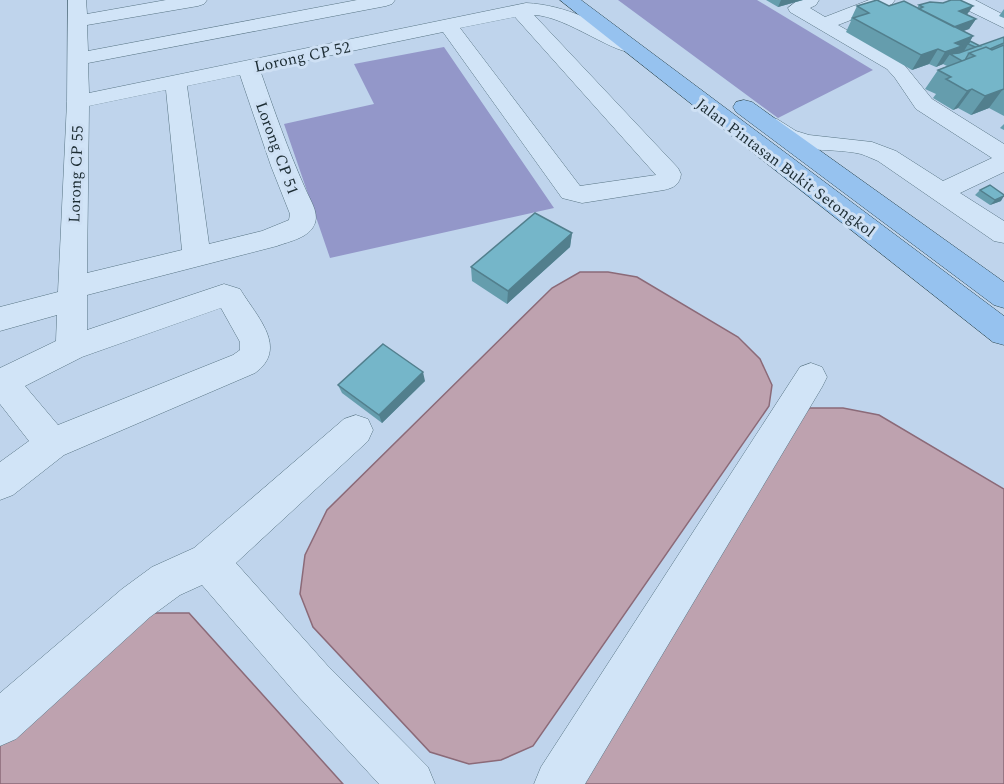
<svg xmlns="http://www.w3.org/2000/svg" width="1004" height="784" viewBox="0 0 1004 784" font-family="Spectral,serif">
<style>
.green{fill:#9397c9}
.water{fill:#bea2af;stroke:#8b6a78;stroke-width:1.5}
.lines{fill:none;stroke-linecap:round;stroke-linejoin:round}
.minor-casing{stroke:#587484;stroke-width:1}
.major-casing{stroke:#2c4751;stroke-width:1}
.minor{fill:#d1e4f7;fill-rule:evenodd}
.major{fill:#96c2ef;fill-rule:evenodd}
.wall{fill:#659dad}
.shaded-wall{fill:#527f8d}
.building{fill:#75b6c9;stroke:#527f8d;stroke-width:1.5}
.labels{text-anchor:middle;stroke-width:6;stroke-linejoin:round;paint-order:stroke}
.far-street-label{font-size:16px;fill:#1c2c33;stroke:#cee0f4}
</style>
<rect width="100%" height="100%" fill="#bfd4ec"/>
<path class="green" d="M618,0h139l116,70 -95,48z
M444,47l110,161 -224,50 -46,-134 90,-20 -20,-40z"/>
<path class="water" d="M580,272h28l29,5 101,60 22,22 12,26 -3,21 -236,340 -32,14 -32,4 -39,-12 -117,-125 -13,-33 5,-39 22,-45 225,-222z
M810,408h33l36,7 125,74v295h-425l203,-353z
M144,613h45l154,171h-343v-39z"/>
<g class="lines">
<g class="minor-casing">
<path id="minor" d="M68,0h18l1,14 79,-14h41l-3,4 -6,2 -111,19 1,26 269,-51h38l-3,4 -6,2 -298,57 1,30 437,-90c41,2 75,21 110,41l3,4 -3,4c-19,5 -69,-36 -102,-37l144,153 3,6c-1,10 -7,14 -17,16l-82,13 -20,-5 -119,-166 -183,38c14,40 28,80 45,118 4,10 14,24 10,35 -5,15 -25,18 -38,23l-190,49v35l137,-46 16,5c17,28 49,59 15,84l-191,82 -51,40 -13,5v-38l29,-21 -29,-37v-36l56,-27 1,-26 -57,16v-24l58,-15 9,-190zM515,17l141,158 -76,11 -120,-158zM240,75l31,91 19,48 -1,6 -27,11 -53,13 -22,-158zM166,90l16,160 -95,23 2,-167zM221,308l19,34v8l-7,5 -175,70 -33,-39 57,-29z
M798,0h21l-3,5 -6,3 15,9 44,-17h26l-3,4 -54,21 63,36 31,38 72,45v28l-44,21 44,28v22l-10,-2 -116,-80c-5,-2 -11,-5 -17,-7 -33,-8 -81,3 -103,-30l3,-5 8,-2 8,2 19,12 13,4 63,7 24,9 47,30 49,-23 -76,-49 -21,-31 -8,-9 -97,-57 -2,-4z
M952,0h23l29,15v13l-49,-24z
M811,363l11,4 5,10 -5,10 -237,397h-51l7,-17 259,-400z
M356,415l12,4 5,11 -5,11 -132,122 91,102 101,102 7,17h-56l-82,-89 -95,-110 -22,10 -30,22 -134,122 -16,7v-53l122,-104 30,-22 42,-19 150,-129z"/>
</g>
<g class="major-casing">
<path id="major" d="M560,0h21l423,316v29l-11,-3z
M744,100l8,2 252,180v26l-10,-3 -258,-193 -3,-5 3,-5z"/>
</g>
<use href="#minor" class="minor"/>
<use href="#major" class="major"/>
</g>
<path class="wall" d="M766,0h37l-25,7z
M919,5l48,10 9,4 -7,10 -6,2 10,5 -3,5 10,5 24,-9v79l-15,-8 -18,7 -13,-7 -5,2 -20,-12 3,-4 -11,-5 13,-19 9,-4 -4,-2 -7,3 -7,-3 -17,6 -66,-38 5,-11h-1l7,-15h32l28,2z
M1004,9v9l-5,-2z
M1004,124v6l-4,-2z
M980,190l21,11 -11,4 -15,-10z
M572,233l-2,14 -63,57 -35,-23 -1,-14z
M425,381l-43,42 -40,-30 -4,-8z"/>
<path class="shaded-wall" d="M781,0h22l-25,7z
M973,6l-7,10 -7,-5z
M976,19l-7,10 -17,6 -3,-7z
M973,36l-9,15 -6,2 -3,4 -5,-3 -7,10 -7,3 9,-15 10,-9z
M938,49l-9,15 -17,6 9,-15z
M972,89l-14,19 -5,2 14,-19z
M1003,89l-14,19 -18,7 14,-19z
M1004,196l-3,5 -11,4 5,-5z
M572,233l-2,14 -63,57 1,-13z
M423,372l2,9 -43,42 -3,-8z"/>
<path class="building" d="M877,0l12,6 15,-5 69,35 -18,7 7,3 -17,6 -7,-3 -17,6 -68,-37 16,-5 -12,-7z
M951,0h9l13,6 -14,5 17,8 -22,8 -35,-18 4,-2 -4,-2 11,-3 13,1z
M1004,37v6l-14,6 -4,-2 -17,6 -4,7 -3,1 -12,-7 9,-1z
M970,41l10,5 -5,1 -7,-3z
M1004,45v44l-19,7 -13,-7 -5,2 -21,-12 5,-2 -13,-7 37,-14 -6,-3 17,-6 6,3z
M990,185l14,10v1l-9,4 -15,-10z
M535,213l37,20 -64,58 -37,-24z
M383,344l40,28 -44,43 -41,-30z"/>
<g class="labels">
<g class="far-street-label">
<text transform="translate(302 56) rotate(-12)" y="6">Lorong CP 52</text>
<text transform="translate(278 148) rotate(70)" y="6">Lorong CP 51</text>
<text transform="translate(786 167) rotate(37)" y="6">Jalan Pintasan Bukit Setongkol</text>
<text transform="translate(75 174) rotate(-88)" y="6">Lorong CP 55</text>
</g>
</g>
</svg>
